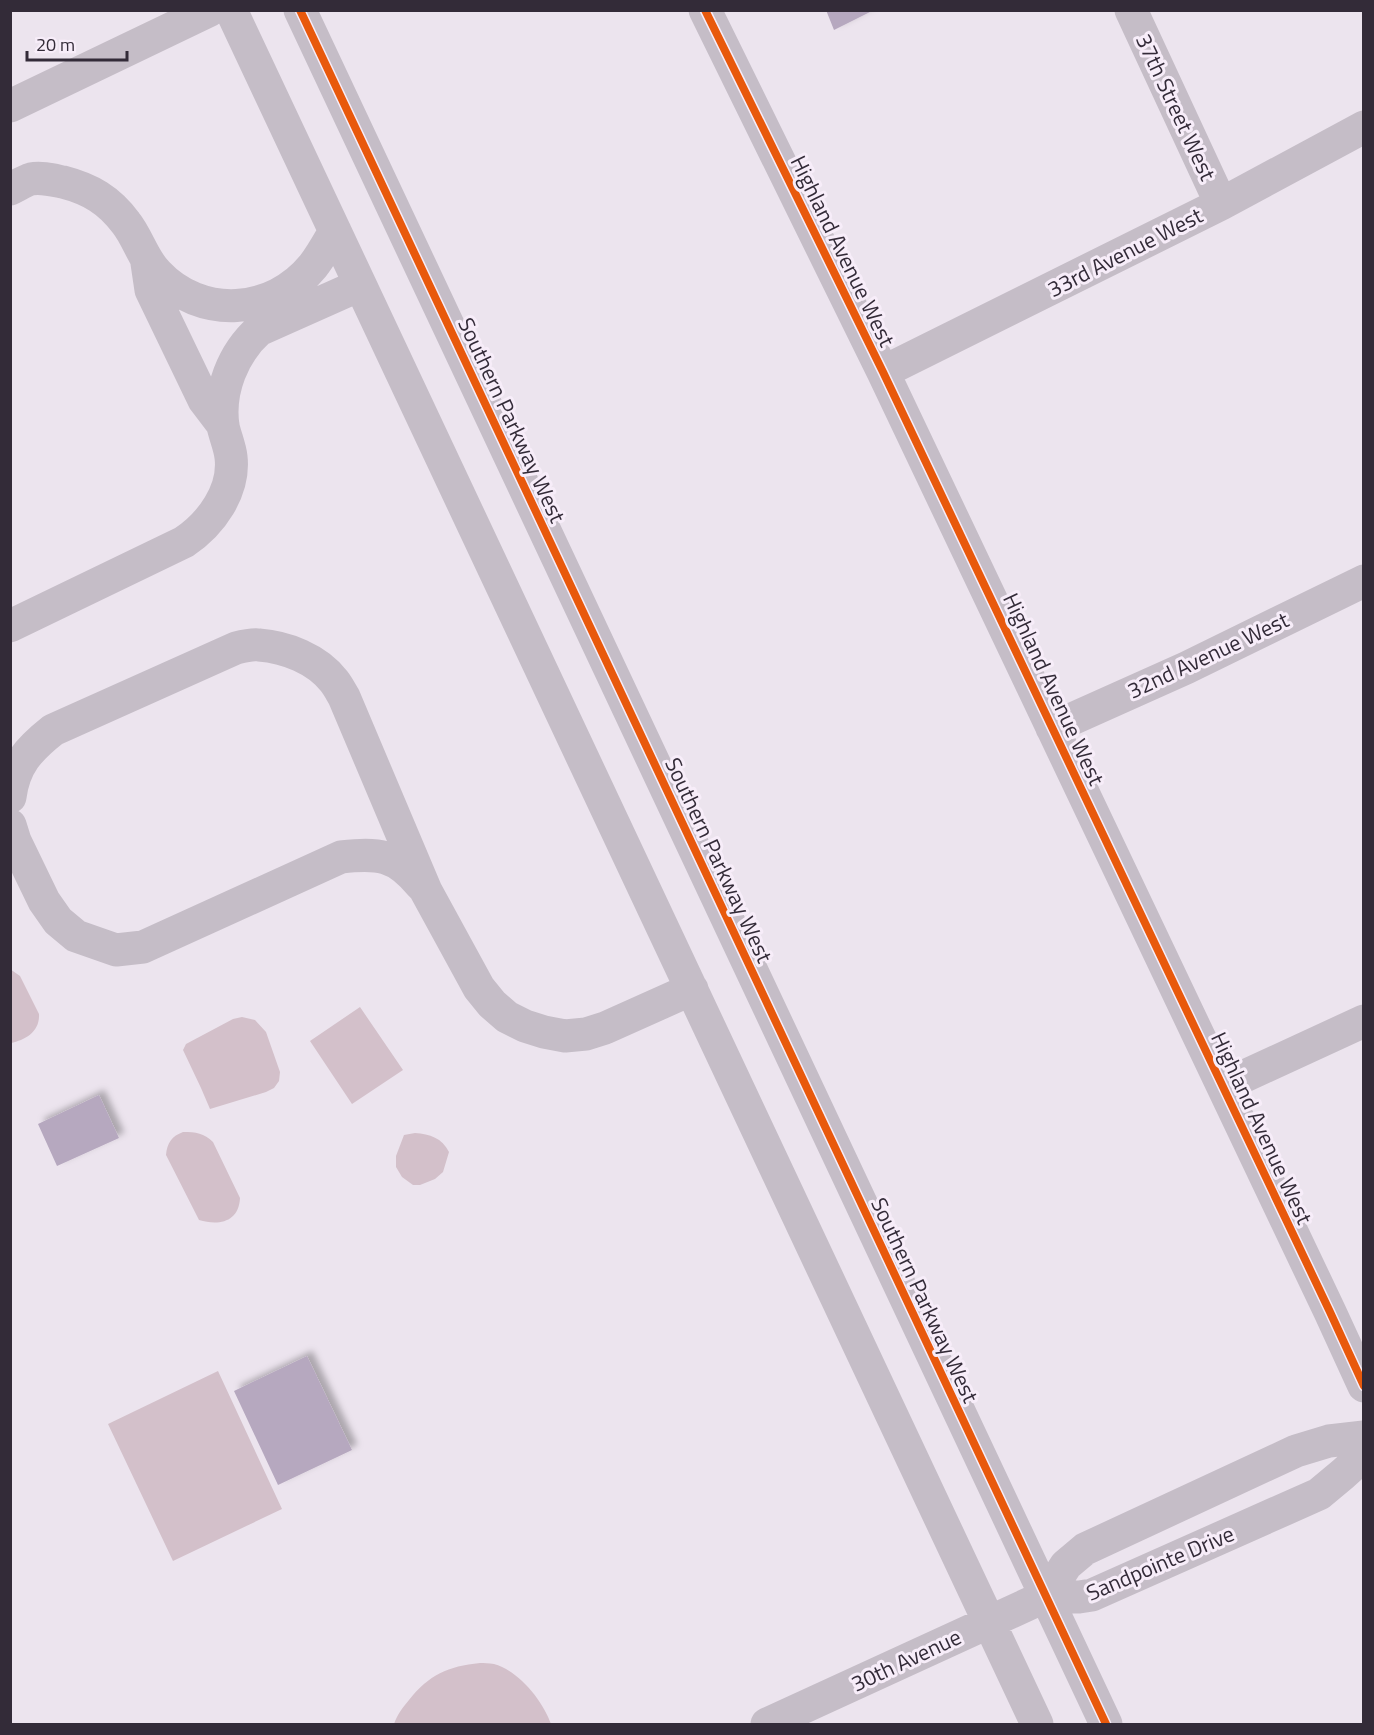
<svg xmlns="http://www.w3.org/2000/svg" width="1374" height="1735" viewBox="0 0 1374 1735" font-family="'Titillium Web',sans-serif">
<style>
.green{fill:#d3c0ca}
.building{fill:#b6a8bf;filter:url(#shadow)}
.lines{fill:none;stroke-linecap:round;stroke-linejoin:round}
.minor{stroke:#c5bdc7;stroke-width:33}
.cycleway-casing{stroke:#f7edf9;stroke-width:11}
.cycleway{stroke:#e8590c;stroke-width:8}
.labels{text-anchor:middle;stroke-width:6;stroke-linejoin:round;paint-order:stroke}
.street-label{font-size:22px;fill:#332b38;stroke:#f7edf9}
</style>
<defs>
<filter id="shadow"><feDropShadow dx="5.5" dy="-5.5" stdDeviation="3" flood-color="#0004"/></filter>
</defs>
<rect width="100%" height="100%" fill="#ece4ee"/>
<path class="green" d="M10,969l10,7 19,38c1,18 -14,26 -28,29z
M360,1007l43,63 -51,34 -42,-63z
M242,1017l13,3 11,12 14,40 -1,9 -5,7 -8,4 -56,17 -9,-21 -18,-38 3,-6 47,-25z
M183,1132c13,0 21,1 30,10l27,56c-1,24 -21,28 -41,22l-33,-65c1,-12 6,-19 17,-23z
M415,1133c15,1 27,5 34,19l-6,20 -8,7 -15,6h-7l-11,-8 -6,-10v-11l8,-21z
M218,1371l64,138 -109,52 -65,-137z
M480,1663c4,0 9,0 14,1 25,7 49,37 57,60h-157c3,-9 9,-17 15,-24 20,-25 39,-34 71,-37z"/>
<path class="building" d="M826,10h48l-40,20z
M99,1095l20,43 -62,28 -19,-42z
M307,1356l45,94 -74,35 -44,-94z"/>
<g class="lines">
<path class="minor" d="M231,10l806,1714
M300,10l806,1714
M705,10l178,362 447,940 34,74
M1131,10l90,194
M10,106l200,-96
M10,189c7,-3 14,-8 21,-10 10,-2 22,1 32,3 27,7 46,18 63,41 12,15 17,36 31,50 44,47 116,42 156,-7 8,-10 15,-23 22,-35
M147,263l4,27 53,110 19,25
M883,372l338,-168 143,-77
M10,626l174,-84c27,-18 51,-51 47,-85 -1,-10 -6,-21 -8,-31 -5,-35 10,-73 36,-96l101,-45
M1052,728l134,-60 178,-87
M10,797c4,-32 19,-48 43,-67l183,-82c8,-2 16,-4 23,-3 27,2 58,14 75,36 4,5 7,11 10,16l82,194 53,97 13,16 15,13 18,9 19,6 21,4 21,-2 19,-6 87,-39
M10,825l5,16 29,60 14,20 18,15 40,14 27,-3 198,-90c37,-4 55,-3 80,28
M1223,1086l141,-65
M1046,1596l20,-31 19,-16 211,-98 33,-10 35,-4
M767,1724l279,-128 33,1 13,-2 227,-101 24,-20 21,-19"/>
<g class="cycleway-casing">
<path id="cycleway" d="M300,10l806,1714
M705,10l178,362 447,940 34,74"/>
</g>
<use href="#cycleway" class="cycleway"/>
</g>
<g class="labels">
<g class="street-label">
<text transform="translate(1176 107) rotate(65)" y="8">37th Street West</text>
<text transform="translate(843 251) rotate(64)" y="8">Highland Avenue West</text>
<text transform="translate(1125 252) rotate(-27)" y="8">33rd Avenue West</text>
<text transform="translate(512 420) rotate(65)" y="8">Southern Parkway West</text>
<text transform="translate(1208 655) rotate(-25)" y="8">32nd Avenue West</text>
<text transform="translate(1054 689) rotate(65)" y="8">Highland Avenue West</text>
<text transform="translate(719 860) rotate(65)" y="8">Southern Parkway West</text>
<text transform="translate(1262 1128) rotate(65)" y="8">Highland Avenue West</text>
<text transform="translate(925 1300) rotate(65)" y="8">Southern Parkway West</text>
<text transform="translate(1160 1563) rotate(-23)" y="8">Sandpointe Drive</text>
<text transform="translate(906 1660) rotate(-25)" y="8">30th Avenue</text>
</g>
</g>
<rect width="1374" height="1735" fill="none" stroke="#332b38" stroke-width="24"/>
<path d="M27 51v9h100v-9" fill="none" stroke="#332b38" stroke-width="3"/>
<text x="36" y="51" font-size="18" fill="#332b38" stroke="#f7edf9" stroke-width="4.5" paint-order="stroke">20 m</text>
</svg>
